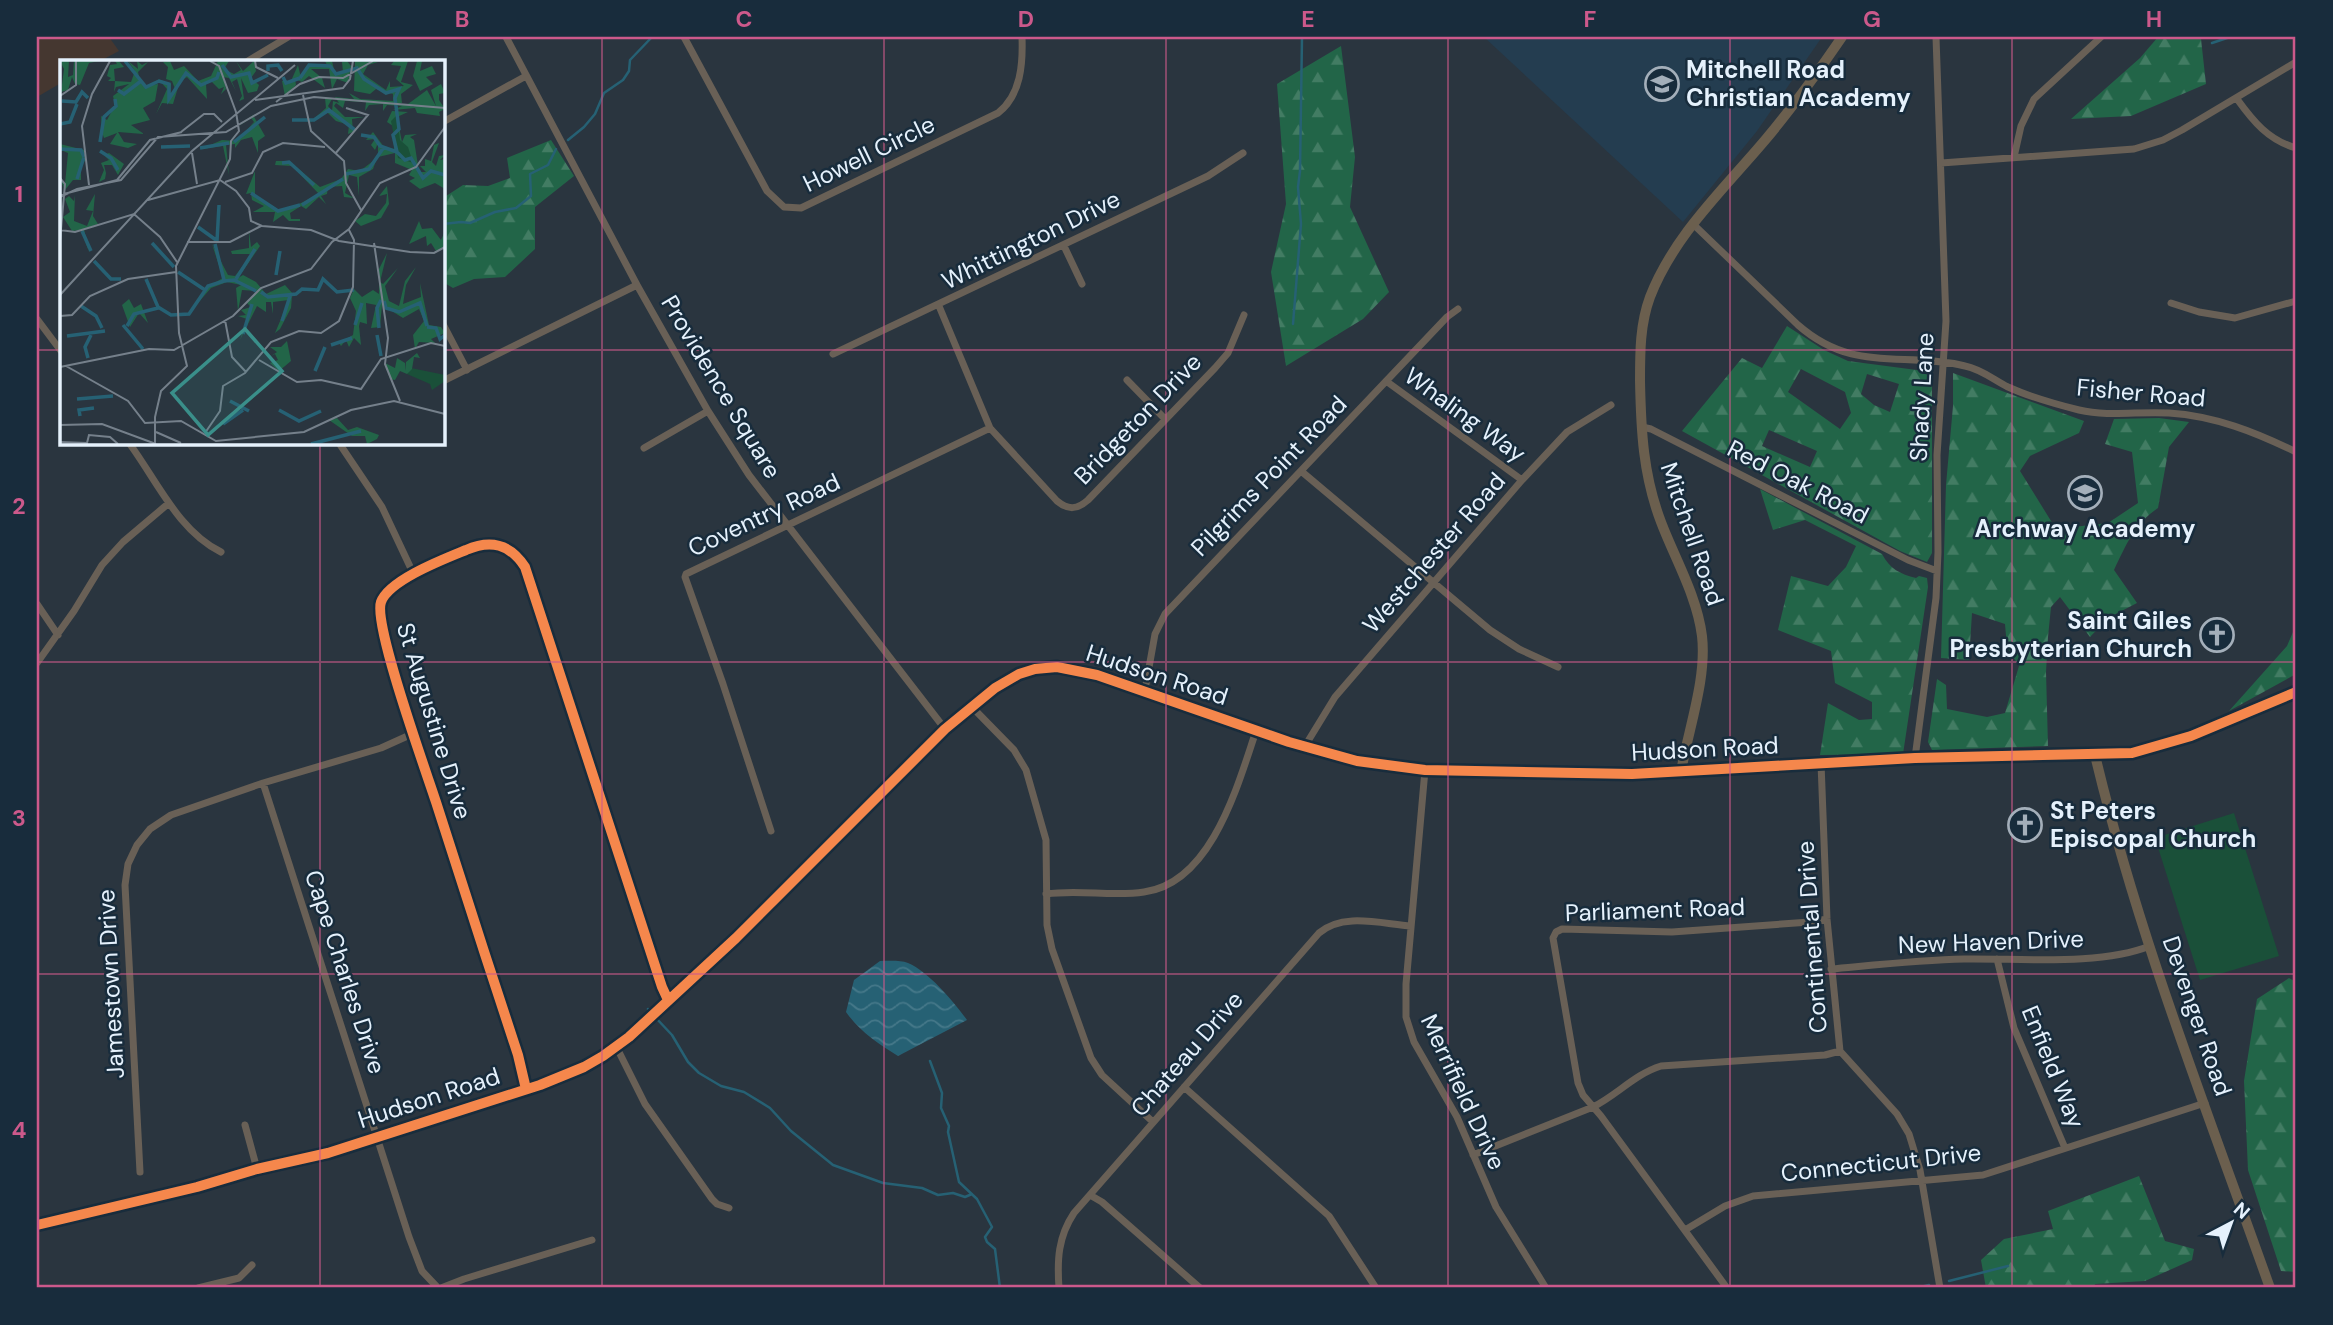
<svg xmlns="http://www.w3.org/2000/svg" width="2333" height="1325" viewBox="0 0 2333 1325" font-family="'DM Sans',sans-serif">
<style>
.commercial{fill:#453730}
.built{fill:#243d50}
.forest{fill:url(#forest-firs);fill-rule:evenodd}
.pitch{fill:#1a5039}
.water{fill:url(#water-waves)}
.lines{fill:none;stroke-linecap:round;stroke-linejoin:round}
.stream{stroke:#266174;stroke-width:2.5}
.street{stroke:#696056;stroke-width:7}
.secondary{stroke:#6b5f4e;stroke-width:10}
.cycleway-casing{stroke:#182c3c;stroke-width:15}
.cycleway{stroke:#f5874c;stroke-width:10}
.grid{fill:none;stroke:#cc598b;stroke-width:2;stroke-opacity:0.55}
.labels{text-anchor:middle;stroke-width:5;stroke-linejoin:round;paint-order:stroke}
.poi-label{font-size:24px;font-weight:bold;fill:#e5f1fc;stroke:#182c3c;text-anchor:start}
.street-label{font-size:24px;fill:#e5f1fc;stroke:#182c3c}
.inset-river{fill:none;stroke:#266174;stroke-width:3.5}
.inset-road{fill:none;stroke:#75808b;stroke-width:2}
.view{fill:#3a8f8a;fill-opacity:0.15;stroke:#3a8f8a;stroke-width:3.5}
.inset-edge{fill:none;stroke:#e5f1fc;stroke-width:3.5}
.neatline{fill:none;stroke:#cc598b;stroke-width:2.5}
.grid-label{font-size:23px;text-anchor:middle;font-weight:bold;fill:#cc598b}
</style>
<defs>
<pattern id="forest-firs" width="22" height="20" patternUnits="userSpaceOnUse" patternTransform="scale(1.75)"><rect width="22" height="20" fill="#226548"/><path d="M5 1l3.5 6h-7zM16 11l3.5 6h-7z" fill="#427c63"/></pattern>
<pattern id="water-waves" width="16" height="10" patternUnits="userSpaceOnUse" patternTransform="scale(1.75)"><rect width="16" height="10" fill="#266174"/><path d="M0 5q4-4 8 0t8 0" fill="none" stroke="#457889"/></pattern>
</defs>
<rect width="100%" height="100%" fill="#2a353f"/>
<path class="commercial" d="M37,37h72l10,14 -19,10h-39v22l-24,14z"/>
<path class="built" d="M1484,37h338l-65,94 -74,91z"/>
<path class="forest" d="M2158,37h46l-3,2 5,45 -75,32 -60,3 69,-61z
M1341,46l14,111 -5,50 39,85 -26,27 -77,47 -15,-94 15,-68 -9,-120z
M551,140l23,36 -39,31v42l-30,28 -31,2 -21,9 -10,-6v-84l20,-13 25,1 22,-8 -3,-20z
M1787,326l37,24 24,11 84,11v181l-5,9 -27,-11 -218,-120 60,-73 20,10zM1801,369l44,23 6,21 -11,16 -52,-37zM1867,374l32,10 -9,28 -16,-7 -13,-11zM1769,430l48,21 -7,16 -48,-21z
M1953,373l131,48 -5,12 -49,23 -10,15 36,58 52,-6 30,-20 -6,-51 -27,-8 9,-25 45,-1 30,4 -20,25 -11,61c-23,15 -32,37 -44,62l23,33 -29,15 -18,19 -30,-40 -9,10 -3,30 -2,35 2,74 -116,4 -4,-8 9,-63 9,6 1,24 40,8 18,-4 14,-47 -12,-19 -2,-23 -33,-11 -3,47 -28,-2 5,-173 7,-79z
M1760,489l122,65c8,15 18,20 34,24l3,-2 8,2 1,9 -25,167 -83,1 8,-52 31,17 13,-1v-17l-37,-19 -4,-32 -53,-21 13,-54 37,10 18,-19 10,-21 -51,-26 -32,10z
M2296,625v49l-67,37 58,-65z
M2289,978l7,4v290l-15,-1 -33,-101 -4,-89 13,-82z
M2139,1176l26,65 29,8 -2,11 -47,21 -50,3 -1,4h-108l-5,-28 23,-21 49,-10 -5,-18z"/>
<path class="pitch" d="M2234,813l45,143 -79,24 -45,-142z"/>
<path class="water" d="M880,961c9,0 20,-1 28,2 21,9 46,39 59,57l-69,36c-19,-12 -39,-25 -52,-44l8,-32z"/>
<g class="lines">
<path class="stream" d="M2212,43l18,-6
M568,140l16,-13 11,-13 9,-21 19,-13 6,-9 1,-11 22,-23
M443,224l18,-2 9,1 25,-11 21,-4 15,-12 -1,-22 18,-9 8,-16
M1293,324l8,-100 -3,-37 2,-16 2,-134
M648,1009l1,1
M656,1018l16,17 16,27 11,11 22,13 23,6 26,16 21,23 42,34 50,18 39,5 16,7 15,-2 12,4 7,-3
M930,1061l12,32 -1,15 8,18 -1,6 11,50 18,17 15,28 -7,10 2,5 8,7 5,39
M1949,1281l59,-15
M1916,1288l13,-3"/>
<path class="street" d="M506,37l131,248 71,126 41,64 196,254
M684,37l83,154 17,16 17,1 197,-95c23,-18 25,-49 24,-76
M248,61l40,-24
M2237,99c16,22 31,41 59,49
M443,122l83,-46
M2014,157l7,-31 13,-27 67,-62
M1941,163l193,-14 29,-9 19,-10 114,-68
M1693,224l105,101c56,49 104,26 167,41 16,3 29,14 43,21 22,10 47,17 71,23 30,7 60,1 90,3 46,3 86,19 127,39
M1064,246l18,38
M2171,303l28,9 36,6 61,-17
M939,306l51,122 67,73c11,9 20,9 31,-1l127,-132 13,-15 16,-38
M37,319l24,32
M443,324l24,46
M833,354l375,-178 35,-23
M1127,380l38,39
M443,381l194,-96
M1386,381l136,99
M1642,427l9,2 257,131 29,11
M129,443c27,36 49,88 92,109
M339,443l43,64 32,68
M644,448l64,-37
M1301,471l189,159 29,19 39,18
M37,604l21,31
M37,663l37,-52 28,-46 21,-23 46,-39
M1145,690l10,-56 10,-20 282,-297 11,-8
M972,707l42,43 12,20 20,70 1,85 5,24 39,109 11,17 51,47
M1305,746l30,-49 187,-217 45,-48 44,-27
M1915,758l21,-160 2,-46 -1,-97 9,-134 -10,-284
M1821,763l6,156 13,132 57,63 12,20 11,36 20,118
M1425,770l-19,214v33l8,25 43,75 39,90 50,81
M263,783l146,454 13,34 16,17
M771,831l-48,-147 -38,-107 1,-3 304,-146
M1046,894c33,-5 66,3 98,-2 68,-9 94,-108 112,-161
M1997,959l17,69 51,120
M1831,969c44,-4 89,-9 133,-10 56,-1 135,7 186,-13
M616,1046l29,58 67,95 5,5 12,4
M1184,1087l145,129 47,72
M526,1089l-8,-34c-28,-84 -55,-169 -82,-253 -10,-31 -63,-177 -55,-200 8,-22 63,-43 85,-52 25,-11 44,-6 59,17l137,420 6,13
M245,1125l12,44
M1473,1155l120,-48c24,-12 42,-33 68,-41l164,-11 15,-4
M140,1172l-15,-287 3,-21 9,-19 13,-16 21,-14 92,-32 118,-35 31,-14
M1090,1195l12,7 98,86
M1685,1230l40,-24 28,-10 230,-21 222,-72
M198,1288l41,-10 13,-13
M441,1288l23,-9 128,-39
M1059,1288c-2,-28 -1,-51 15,-75l245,-280c24,-21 63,-9 92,-7
M1727,1288l-126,-172 -18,-21 -5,-12 -25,-145 3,-6 6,-3 110,3 138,-10 17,-3"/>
<path class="secondary" d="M2095,755c43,181 113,358 175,533
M1681,772c7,-42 26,-93 21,-136 -5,-40 -27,-77 -41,-114 -18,-47 -20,-92 -21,-141 0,-29 0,-57 10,-84 24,-62 74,-108 116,-158 27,-32 52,-67 76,-102
M37,1225l160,-38 60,-18 71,-16 212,-68 44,-18 19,-11 26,-19 107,-99 209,-209 50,-41 24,-14 16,-5 22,-2 40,8 192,67 68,19 68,9 207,4 283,-16 217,-5 59,-17 105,-44"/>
<g class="cycleway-casing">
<path id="cycleway" d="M526,1089l-8,-34c-28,-84 -55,-169 -82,-253 -10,-31 -63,-177 -55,-200 8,-22 63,-43 85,-52 25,-11 44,-6 59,17l137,420 6,13
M37,1225l160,-38 60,-18 71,-16 212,-68 44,-18 19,-11 26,-19 107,-99 209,-209 50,-41 24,-14 16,-5 22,-2 40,8 192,67 68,19 68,9 207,4 283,-16 217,-5 59,-17 105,-44"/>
</g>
<use href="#cycleway" class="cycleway"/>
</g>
<path class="grid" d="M320,37v24M602,37v1251M884,37v1251M1166,37v1251M1448,37v1251M1730,37v1251M2012,37v1251M37,350h24M443,350h1853M320,443v845M37,662h2259M37,974h2259"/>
<defs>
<g id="school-ring" transform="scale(1.75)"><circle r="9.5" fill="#182c3c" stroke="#a4afba" stroke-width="1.5"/><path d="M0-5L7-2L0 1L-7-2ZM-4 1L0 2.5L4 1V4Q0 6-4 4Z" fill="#a4afba"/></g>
<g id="church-ring" transform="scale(1.75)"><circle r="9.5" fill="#182c3c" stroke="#a4afba" stroke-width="1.5"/><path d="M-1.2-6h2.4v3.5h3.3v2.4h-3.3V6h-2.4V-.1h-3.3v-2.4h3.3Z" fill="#a4afba"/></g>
</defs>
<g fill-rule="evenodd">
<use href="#school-ring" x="1662" y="84"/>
<use href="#school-ring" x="2085" y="493"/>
<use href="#church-ring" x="2217" y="635"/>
<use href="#church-ring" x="2025" y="825"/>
</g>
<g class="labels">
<g class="poi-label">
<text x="1686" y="78">Mitchell Road<tspan x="1686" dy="28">Christian Academy</tspan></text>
<text x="2085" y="537" text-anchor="middle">Archway Academy</text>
<text x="2192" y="629" text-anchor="end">Saint Giles<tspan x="2192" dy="28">Presbyterian Church</tspan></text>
<text x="2050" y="819">St Peters<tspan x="2050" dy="28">Episcopal Church</tspan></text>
</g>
<g class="street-label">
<text transform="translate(869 154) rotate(-26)" y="8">Howell Circle</text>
<text transform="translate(1031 240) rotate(-26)" y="8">Whittington Drive</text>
<text transform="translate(721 387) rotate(59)" y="8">Providence Square</text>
<text transform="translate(2141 393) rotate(5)" y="8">Fisher Road</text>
<text transform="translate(1922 397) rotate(-87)" y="8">Shady Lane</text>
<text transform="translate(1465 415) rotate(36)" y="8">Whaling Way</text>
<text transform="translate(1138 419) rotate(-46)" y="8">Bridgeton Drive</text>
<text transform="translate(1269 476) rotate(-46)" y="8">Pilgrims Point Road</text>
<text transform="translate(1798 482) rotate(27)" y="8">Red Oak Road</text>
<text transform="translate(764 515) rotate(-25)" y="8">Coventry Road</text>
<text transform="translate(1692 534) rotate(71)" y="8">Mitchell Road</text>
<text transform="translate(1434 553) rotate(-49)" y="8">Westchester Road</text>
<text transform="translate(1157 675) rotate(18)" y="8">Hudson Road</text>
<text transform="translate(434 721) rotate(73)" y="8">St Augustine Drive</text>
<text transform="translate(1705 749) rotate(-3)" y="8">Hudson Road</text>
<text transform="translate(1655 910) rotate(-2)" y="8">Parliament Road</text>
<text transform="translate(1812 937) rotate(-94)" y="8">Continental Drive</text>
<text transform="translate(1991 942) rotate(-2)" y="8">New Haven Drive</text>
<text transform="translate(345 972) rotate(72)" y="8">Cape Charles Drive</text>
<text transform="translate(111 984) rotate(-93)" y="8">Jamestown Drive</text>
<text transform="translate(2197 1016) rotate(71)" y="8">Devenger Road</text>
<text transform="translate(1187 1054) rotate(-49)" y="8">Chateau Drive</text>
<text transform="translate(2053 1067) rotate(68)" y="8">Enfield Way</text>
<text transform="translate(1463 1092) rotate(65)" y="8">Merrifield Drive</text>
<text transform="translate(429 1098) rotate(-18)" y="8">Hudson Road</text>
<text transform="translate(1881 1163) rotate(-6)" y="8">Connecticut Drive</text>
</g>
</g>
<g transform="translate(60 60)">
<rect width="385" height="385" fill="#2a353f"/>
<path d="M351,308l34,7v6l-13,9 -2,-6 -23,-10z" fill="#1a5039"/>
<path d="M0,1h9l-1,16 5,-2 1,-14h25l-10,2 -9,22 -5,-1 -3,-7 -4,13 -7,2 3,-23zM55,1h4l5,6 -10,2 1,12 16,1 4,-11 -7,-10 10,8 -1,-8 5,4 6,-3 -10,10 2,9 7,5 11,-2 -3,17 -12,7 7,12 -19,5 13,9 -26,-2 6,10 13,2 -9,4 -18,-4 7,-11 -13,5 -2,-6 -1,-16 6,4 8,-15 -2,-9 16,-12 -13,3 -2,5 1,-11h-7l3,-3 -4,-2 3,-11 7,-1zM110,1l4,9 10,-4 14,15 13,-5 7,-15h11l-5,8 10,5 7,-4 -5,-9 7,10 11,-10 2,10 -5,7 8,7 -2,6 -9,2 -7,-15 3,21 -5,2 3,-5 -5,-17 -5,3 4,9 -7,-13 -6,-1 3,12 -5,5 3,-7 -5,2 -9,-9 -4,4 1,15 -20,-22 -7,4 -7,23 -11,-1 -6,11 11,-25 -9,-10 13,5 -1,13 5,-8 -3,-8 -6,-2 2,-12 -5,-5zM265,1h7l3,13 8,-2 -1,-10 5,-1 4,5 -3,17 -11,-4 -5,10 -3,-20h-18l11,9 3,10 -16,-12 -7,6 -7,-3 1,6 -11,11 -3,-15h9l7,-16 3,13 8,-14 19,3zM295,1l23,1 -10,3 -5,9 23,16 4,-9v6l14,-1 -8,-7 5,-13 -10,-1 3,-4h14l-7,21 12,3 -12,9 1,9h-6l20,4 -8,-3 19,-14 9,16 -5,-16 10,-6 4,9 -6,1v6l6,9 -6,3 1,4 -23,-3 -2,-5 -22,2 9,-4 -15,-1 -4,6v-7l-14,1 -4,6 1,-9 -21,-1 -2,7 -7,-5 -2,3 11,11h19l-12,2 1,13 -5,2 1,-9 -13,-4 -9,-9 -18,11 17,-15 -1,-10 7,1 -4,7 4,5 1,-10 6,2 -4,-6 19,2 -5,-6 11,6 33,2v-7l-17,-5 -6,5 -16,-3zM357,1h5l-2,10 12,-5 4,8 -10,3 7,7 -13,7 -7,-15zM332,51l16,1 -11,5 5,25 3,-7 12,-1 -7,3 4,3 5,32h7l-6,-6h5v-7l6,2 3,-16 5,-2 -7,19 4,4 3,-10 6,-1 -5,5 5,-1v30l-10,-6 -15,6 -11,-8 6,-3 -6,-3 3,-5 -17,-7v-10l-17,4v-14l-3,7 -4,-5 4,-6 -9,1 7,-8 11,15 10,2 -1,-23 -6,-4zM193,55l12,21 -7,5v12l-6,-16 -11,3 -6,8v-4l-9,1 3,30 -6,-29 -22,3 21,-9 15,1 17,-19 -3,-4 -12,8zM0,84l24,6 1,11 -4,2v17h-8l-8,10 -5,-11 5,5 3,-31 -7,-3 -1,8zM49,93l15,11 -6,11 -6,-10h-8l2,8 -1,6 -6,3 5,-12 -3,-7 8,-3 -5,-5zM317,98l-4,11 -14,8v19l-2,-19 -8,-2 -4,18 9,5 -10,-1 -2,-11 -14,1 -1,7 -6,2 5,8 -7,-7 -13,12 -5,-3 -11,7 1,6h9v2h-11l-6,-6 -10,7 2,-10h-22l11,-6 -12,-6 -1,-7 -5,1 9,-23v24l24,15 10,-1 30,-15 -27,-28 -17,-1 1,-4h13l31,26 21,-8 7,-10 12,2zM327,126l2,18 -8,14 -20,8 -6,-5 10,-7 11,2 10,-13 1,-9 -8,2zM35,134l-2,22 5,8 -14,5 5,23 -8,-22 -9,1 -9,-14 7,-5 -5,-13 4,-3 5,5 1,-6 -1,26 13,5 6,-15 -7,-1zM359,161l3,8 10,-1 9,12 4,-9 -2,17 -7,3 -5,-8 -4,3 -1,-10 -17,8zM189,171l2,16 6,-5 3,4 -22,32 5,-3 13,7 10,12 19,-9 8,9 9,-2 -10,4 -1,12 -11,21 -5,4 14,-33 -16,2v12l-2,-12h-5v10l-9,-6 -17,34 7,-21 -9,-3 8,-1 -5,-5 10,-3 -4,-4 9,-12 -14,-1 -4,21 -2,-23 5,-3 -14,-3 -16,6 -14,16 10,-17 16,-9 -11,-34 16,31 7,1 17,-22h-20l-1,-3 18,-3zM327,193l-7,29 3,2 15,-16 -13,18 4,15 10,5 6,-25 11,-14 -10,18 -3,19 18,-7 -1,-14 9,42 12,2 4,6 -14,6 4,4 -16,-1 -4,7 -2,-14 11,-14 -5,-12 -16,9 -21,-13 -2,22 -9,1 5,-23 -10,-2 1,21 -7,-2 -1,4 2,19 -7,-7 -5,9 -3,-7 -5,6 -2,-3 14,-8 3,-24 -6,-13 4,-9 8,8 11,-7 6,4v-25zM69,239l5,9 7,-4 7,19 -9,-10 -9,14 -8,-22zM227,281l4,20 -12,10 -9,-8 8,-3 -3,-6 -4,2 6,-4 -7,-5h11zM357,293l3,5 -6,-1 -2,12 -5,5 -7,-3 -5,9 -5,-1 -5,-16 10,5 2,-10 8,5v8l1,-9zM277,358l11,12 9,-3 22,8 -2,4 -10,5 -2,-8h-13l-23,-16z" fill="#226548"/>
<path d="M337,55l3,25 8,7 5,16 -15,-5 -7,-37z" fill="#1a5039"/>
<path class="inset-river" d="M65,1l21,26 13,-6 10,3v15l17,-26 15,12 16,-7 2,-6M162,5l9,12 18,-4 3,10 16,-8M208,11v-5l10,-1 4,6M223,17l3,6 14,-5M240,18l9,-13 21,1 6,8 21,-6 7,11 22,14 13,-4 -4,9 4,31 -6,6 4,17 8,8 6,-2 12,20 8,-7 14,4M58,30l6,4 17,-13M2,41l14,1 6,-10 6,6M232,60h22l15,-10 26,20M0,64l10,-2 7,-18M301,75l13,2 6,9 17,6M40,82l4,-25 12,-11 -1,-7M174,82l31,-25M101,87l29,-1M140,88l29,-5M0,89l21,1 3,7M40,91l11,7 7,12M222,103l7,-1 25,23M286,114l23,-5 15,-22M17,119l7,-22M191,133l27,18 22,-6M242,145l41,-26M138,167l18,13M22,171l9,20M157,181l2,-36M92,183l22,24M155,184l9,36M34,201l17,18h10M118,212l27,18M216,215l4,-24M86,219l12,28 13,8 18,-1 19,-28 16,-5 10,-1 22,11M176,219l19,-30M201,232l7,5 28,-3 6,-5 16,1 5,-11 14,13 17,-2M324,241l2,7 13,4 21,-9 7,23M21,246l15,10 6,12M222,261l8,-25M63,265l20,24M295,265l7,-22M67,266l7,-12 24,-6M367,267l9,1 4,11 5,-4M319,268l-2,-20 4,-8M183,274l9,-30M317,275l4,21M7,276l38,-5M271,285l21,-7M28,298l-3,-11 6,-12M255,311l10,-24M17,339l36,-3M170,341l19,10M219,350l20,11 22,-10M20,356l-1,-6 15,-2M163,364l20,-14M251,384l50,-13"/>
<path class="inset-road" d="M150,1l9,5 17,46M195,1l1,6 22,11M243,35l8,36 33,30 2,22 15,27M0,36l16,-11v-24M195,40l88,-12 7,-9 3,-18M216,42l24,-18 19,-7 24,1 30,-17M121,72l23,-18h10l8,8M132,93l5,31M275,94l33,-39 -22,-7M0,118l5,6 -5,57M165,122l27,-9 11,-21 20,-9 42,4M29,125l-7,-59 10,-32 18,-33M0,135l57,-15 33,-40 32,-8M0,137l17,-8 44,-9 37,-43 68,-5 45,-26 43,-9 131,11M88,140l72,-20 16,11 13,17 2,13 11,5 49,4 28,11 71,11 24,1 11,-6M0,170l15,2 59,-18 26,23 17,25M127,182h43l31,-16M314,183l14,95 -3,26 15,37M0,235l132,-144 103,-86M0,256l12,-1 18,-19 38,-17 48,-7M165,260l7,37 14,15M199,300l38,22 24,-2 40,9 20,-30 50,-16 14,3M6,306l62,35 17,22 36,-2 35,20 88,-9 47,-22 43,-9 51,13M0,307l89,-18 25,1 59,-34 28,-28 50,-19 21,-27 17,-13 31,-46 36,-16 29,-40M0,346v34M0,365l42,-1 54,20M96,372l25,11M145,373l15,-22 3,-25 22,-13 26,-31 28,-11 22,2 18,-12 14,-34 1,-47 -5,-10M0,382l27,1 2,-8 21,2 8,7M95,384v-27l6,-26 26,-25 -8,-33 -3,-67 54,-107 1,-18 8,-10 -3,-19"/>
<path class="view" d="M185,269l37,42 -74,64 -36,-42z"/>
<rect width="385" height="385" class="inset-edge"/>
</g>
<rect width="2333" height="1325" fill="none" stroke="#182c3c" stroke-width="77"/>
<g transform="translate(2231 1223) rotate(41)" stroke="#182c3c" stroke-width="5" paint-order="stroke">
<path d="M0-5L12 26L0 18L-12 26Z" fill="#e5f1fc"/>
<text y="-10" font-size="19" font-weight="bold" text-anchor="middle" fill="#e5f1fc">N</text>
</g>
<rect x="38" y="38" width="2256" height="1248" class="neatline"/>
<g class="grid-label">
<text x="180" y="27">A</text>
<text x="462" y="27">B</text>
<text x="744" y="27">C</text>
<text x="1026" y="27">D</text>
<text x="1308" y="27">E</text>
<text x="1590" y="27">F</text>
<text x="1872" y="27">G</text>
<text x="2154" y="27">H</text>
<text x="19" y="202">1</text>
<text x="19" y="514">2</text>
<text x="19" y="826">3</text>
<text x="19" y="1138">4</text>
</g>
</svg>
